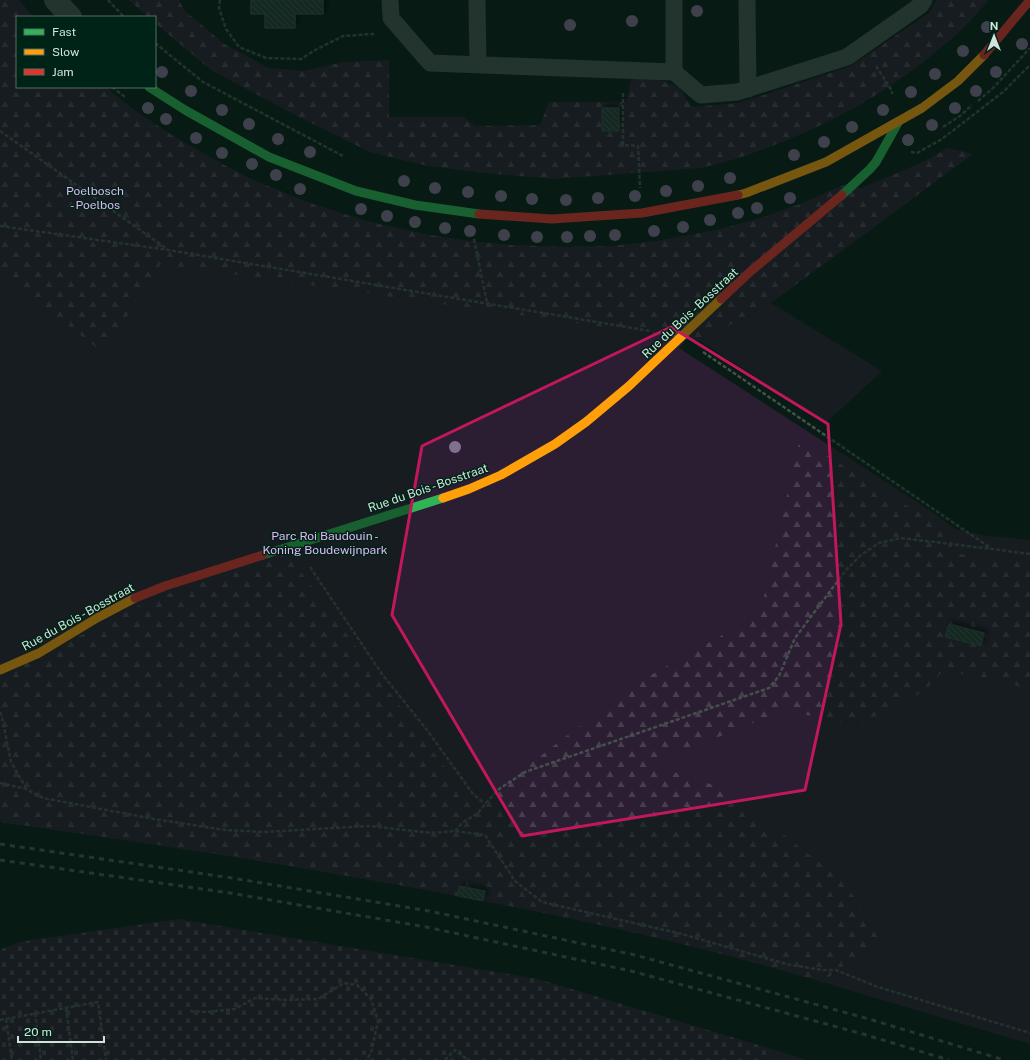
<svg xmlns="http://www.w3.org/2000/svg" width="1030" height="1060" viewBox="0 0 1030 1060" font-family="'Public Sans',sans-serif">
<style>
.green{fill:#2b1d32}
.forest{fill:url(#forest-firs)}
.cemetery{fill:url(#cemetery-stones)}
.building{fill:url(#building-back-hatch);stroke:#364640;filter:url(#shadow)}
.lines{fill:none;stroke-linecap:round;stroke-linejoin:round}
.path{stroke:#44504b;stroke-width:2.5;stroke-dasharray:4 2;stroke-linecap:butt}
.lane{stroke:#45504c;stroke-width:17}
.street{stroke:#45504c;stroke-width:22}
.fast{stroke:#30b455;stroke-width:9}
.slow{stroke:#ff9f0a;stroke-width:9}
.jam{stroke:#e5322d;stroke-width:9}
.rail{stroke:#495650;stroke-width:3;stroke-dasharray:5 5;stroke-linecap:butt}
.tree{fill:#816f90}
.marked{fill:none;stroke:#c2185b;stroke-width:3;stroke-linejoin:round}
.labels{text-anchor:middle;stroke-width:3;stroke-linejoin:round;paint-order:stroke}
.park-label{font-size:12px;fill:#e4b4f6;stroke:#002317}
.street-label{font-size:12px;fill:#d0e4db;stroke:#002317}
</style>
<defs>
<pattern id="forest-firs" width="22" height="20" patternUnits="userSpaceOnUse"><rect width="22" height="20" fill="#2b1d32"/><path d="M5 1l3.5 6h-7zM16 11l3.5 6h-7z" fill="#493e4f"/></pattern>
<pattern id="cemetery-stones" width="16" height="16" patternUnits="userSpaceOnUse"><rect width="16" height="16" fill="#2b1d32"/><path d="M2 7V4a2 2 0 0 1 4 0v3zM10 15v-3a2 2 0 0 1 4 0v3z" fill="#493e4f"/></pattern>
<pattern id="building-back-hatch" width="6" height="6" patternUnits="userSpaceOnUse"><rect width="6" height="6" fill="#283a34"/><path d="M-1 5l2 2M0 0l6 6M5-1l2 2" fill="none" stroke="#465651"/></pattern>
<filter id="shadow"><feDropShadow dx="3.5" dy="-3.5" stdDeviation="2" flood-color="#0009"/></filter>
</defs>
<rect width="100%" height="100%" fill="#081b14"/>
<path class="green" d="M0,0h19l14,17h-16v70h88l29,23 36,24 43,25 38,20 56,23 59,19 58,13 45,7 41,4 56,2 46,-1 45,-5 64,-12 40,-11 42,-15 -124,145 255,165 21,16 33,7 42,4v504l-265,-79c-30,-7 -60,-16 -91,-24 -52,-12 -104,-24 -156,-34 -172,-34 -345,-60 -518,-85z
M771,303l111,68 -56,52 -126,-82z
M775,1050l33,10h-44z"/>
<path class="forest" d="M0,0h19l14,17h-16v70h88l29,23 36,24 43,25 38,20 56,23 59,19 58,13 45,7 41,4 56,2 46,-1 45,-5 64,-12 40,-11 42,-15 43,-19 16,4 61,-26 25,-14 25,6 -202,149 -71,38 -539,-77 -58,89 -103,-82z
M129,0h50l6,11 38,32 45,25 37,3 38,-9 46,-2v57h74l12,9 65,-1 9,-23h77l5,-22 17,-4 31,11 13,20 47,-4 112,-37 78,-53 8,-13h51c-13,17 -28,32 -44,45 -51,44 -109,77 -172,101 -24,9 -47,17 -72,22l-147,11 -78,-7 -52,-7 -53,-13 -73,-36 -86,-46 -56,-47v-6h-7z
M800,438l92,59 34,19 27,19 -2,18 79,10v126l-86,-19 -19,21 -69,35 -71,-16 -74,30 -68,22 80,26 118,91 41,56 -59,47c-132,-39 -267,-68 -402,-93 -63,-11 -125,-22 -187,-33 -78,-12 -156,-23 -234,-34v-146l152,-77 136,-45 186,253 159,-122 127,-71z"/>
<path class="cemetery" d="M178,919l360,60 237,71 -11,10h-764v-110l19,-8z"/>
<path class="building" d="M251,0h72v14h-28v14h-30v-14h-14z
M251,0h72v14h-28v14h-30v-14h-14z
M602,108h17v23h-17z
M949,624l35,9 -3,13 -36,-9z
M459,886l26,5 -2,10 -26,-5z"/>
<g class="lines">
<path class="path" d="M108,0l16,17
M220,0l-1,8 7,21 13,18 27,11 35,1 16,-10 26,-13 31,-2
M155,43l48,39 140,74
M876,66l16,25v3
M112,87l13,10
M623,93v52l15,1 2,42
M978,101l16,-14 36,-39
M943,127l17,-11 12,-11
M0,131l167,118
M911,152l6,1 25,-14 61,-47 27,-27
M0,226l168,24 482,81
M474,239l13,64
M703,352l289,197 38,5
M310,567l72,107 45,56 46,64 12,10
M0,712l2,5 9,45 15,26
M0,783l26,6 17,9 111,21 71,11 39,2 105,-6 63,7 23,-2 30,4 30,46 27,21 140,32 104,30 36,6h14l42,17 152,46
M455,831l7,-8 16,-10 7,-9 14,-15 26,-17 244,-84 10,-12 16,-38 51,-68 15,-15 18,-12 22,-5 91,11
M66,1008l7,52
M190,1011l16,1 29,-3 20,-11 32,2 31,-1 26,-16 13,2 14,14 7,22 -7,32 -5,7
M35,1013l6,47
M6,1019l6,41
M0,1020l98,-18 8,58
M445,1060l10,-10 13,10"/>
<path class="lane" d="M390,0l1,18 39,45 244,9v-72
M477,0l1,65
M747,0l1,89
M674,72l27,23 36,-3 110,-35 74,-52 3,-5"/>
<path class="street" d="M55,0l16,17"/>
<path class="fast" d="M149,87l36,23 84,47 87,34 59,14 64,9
M842,195l28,-26 6,-7 23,-41
M263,555l180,-57"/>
<path class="slow" d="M738,195l8,-2 80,-31 96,-54 36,-27 26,-26
M443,498l26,-9 32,-14 54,-31 31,-22 43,-36 92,-87
M0,670l39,-17 58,-35 38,-20"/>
<path class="jam" d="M984,55l46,-55
M479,214l73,5 90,-6 96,-18
M721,299l30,-28 91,-76
M135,598l30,-12 98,-31"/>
<path class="rail" d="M0,844l232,34 197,33 206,44 234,64 135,41
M0,860l230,33 196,34 205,44 232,63 86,26"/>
</g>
<g class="tree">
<circle cx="697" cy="11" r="6"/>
<circle cx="632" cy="21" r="6"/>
<circle cx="570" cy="25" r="6"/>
<circle cx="987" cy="27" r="6"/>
<circle cx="1022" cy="44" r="6"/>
<circle cx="963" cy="51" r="6"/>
<circle cx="162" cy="72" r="6"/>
<circle cx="996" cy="72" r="6"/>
<circle cx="935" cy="74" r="6"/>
<circle cx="191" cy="91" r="6"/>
<circle cx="976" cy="91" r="6"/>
<circle cx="911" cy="92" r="6"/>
<circle cx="148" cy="108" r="6"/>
<circle cx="955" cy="108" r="6"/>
<circle cx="222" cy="110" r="6"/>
<circle cx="883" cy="110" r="6"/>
<circle cx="166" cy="119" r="6"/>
<circle cx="249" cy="124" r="6"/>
<circle cx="932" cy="125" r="6"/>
<circle cx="852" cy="127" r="6"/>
<circle cx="196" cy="138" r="6"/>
<circle cx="278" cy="139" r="6"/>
<circle cx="908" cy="140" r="6"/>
<circle cx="824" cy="142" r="6"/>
<circle cx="310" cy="152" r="6"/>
<circle cx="222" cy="153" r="6"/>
<circle cx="794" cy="155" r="6"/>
<circle cx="252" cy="164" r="6"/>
<circle cx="276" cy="175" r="6"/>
<circle cx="730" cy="178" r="6"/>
<circle cx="404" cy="181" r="6"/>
<circle cx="698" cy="186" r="6"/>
<circle cx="435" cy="188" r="6"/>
<circle cx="300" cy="189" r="6"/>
<circle cx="666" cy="191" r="6"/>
<circle cx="468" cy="192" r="6"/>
<circle cx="501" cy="196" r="6"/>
<circle cx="635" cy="196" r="6"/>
<circle cx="598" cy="198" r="6"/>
<circle cx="790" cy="198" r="6"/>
<circle cx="532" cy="199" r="6"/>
<circle cx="566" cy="200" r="6"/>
<circle cx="757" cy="208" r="6"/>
<circle cx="361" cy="209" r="6"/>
<circle cx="738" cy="213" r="6"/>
<circle cx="387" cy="216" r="6"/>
<circle cx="710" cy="220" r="6"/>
<circle cx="415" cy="222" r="6"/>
<circle cx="683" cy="227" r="6"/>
<circle cx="445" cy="228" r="6"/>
<circle cx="470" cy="231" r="6"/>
<circle cx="654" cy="231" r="6"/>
<circle cx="504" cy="235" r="6"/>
<circle cx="615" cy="235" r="6"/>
<circle cx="590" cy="236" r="6"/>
<circle cx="537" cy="237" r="6"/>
<circle cx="567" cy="237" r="6"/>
<circle cx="455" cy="447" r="6"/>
</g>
<path d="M0 0H1030V1060H0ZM671,327l157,97 13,200 -36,166 -283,46 -130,-221 30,-169z" fill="#081b14" fill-opacity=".55" fill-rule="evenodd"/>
<path class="marked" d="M671,327l157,97 13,200 -36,166 -283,46 -130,-221 30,-169z"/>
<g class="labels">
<g class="park-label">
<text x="95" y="195">Poelbosch<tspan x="95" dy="14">- Poelbos</tspan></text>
<text x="325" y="540">Parc Roi Baudouin -<tspan x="325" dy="14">Koning Boudewijnpark</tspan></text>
</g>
<g class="street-label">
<text transform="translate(690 313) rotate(-43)" y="4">Rue du Bois - Bosstraat</text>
<text transform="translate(428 488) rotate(-19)" y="4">Rue du Bois - Bosstraat</text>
<text transform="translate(78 617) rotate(-29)" y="4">Rue du Bois - Bosstraat</text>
</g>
</g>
<rect x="16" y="16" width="140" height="72" fill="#002317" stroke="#537065"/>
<rect x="24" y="29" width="20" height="6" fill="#30b455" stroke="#537065"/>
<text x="52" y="36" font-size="12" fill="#d0e4db">Fast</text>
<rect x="24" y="49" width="20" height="6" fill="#ff9f0a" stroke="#537065"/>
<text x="52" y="56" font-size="12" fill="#d0e4db">Slow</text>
<rect x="24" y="69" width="20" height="6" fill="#e5322d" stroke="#537065"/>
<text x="52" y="76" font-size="12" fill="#d0e4db">Jam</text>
<g transform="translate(994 36)" stroke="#002317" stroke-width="3" paint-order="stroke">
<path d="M0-3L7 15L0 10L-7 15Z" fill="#d0e4db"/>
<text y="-6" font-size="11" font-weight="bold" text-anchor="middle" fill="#d0e4db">N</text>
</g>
<path d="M18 1036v6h86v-6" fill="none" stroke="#d0e4db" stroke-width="2"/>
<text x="24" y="1036" font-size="12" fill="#d0e4db" stroke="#002317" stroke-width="3" paint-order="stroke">20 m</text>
</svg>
